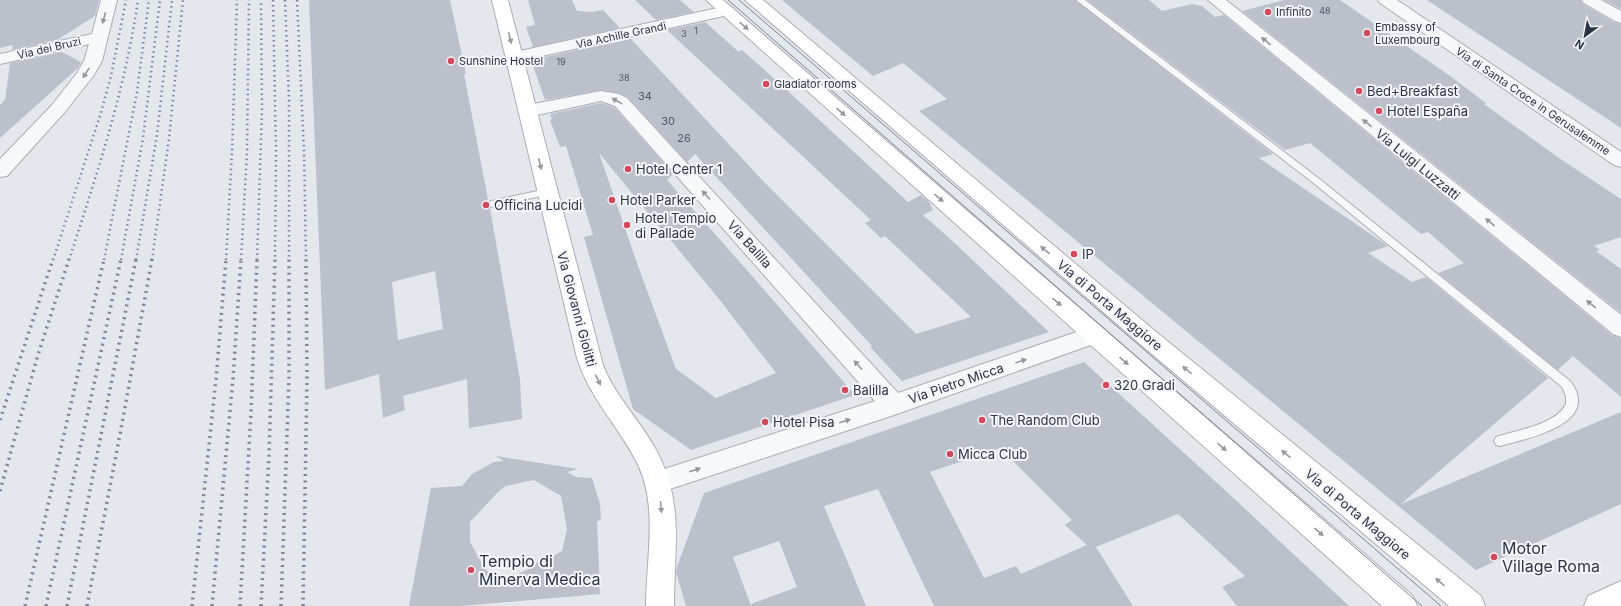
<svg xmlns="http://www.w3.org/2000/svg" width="1621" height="606" viewBox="0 0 1621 606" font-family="Inter,sans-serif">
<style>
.building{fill:#bbc0ca;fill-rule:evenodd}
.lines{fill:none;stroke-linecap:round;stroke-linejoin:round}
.service-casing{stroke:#a9aeb7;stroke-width:2}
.minor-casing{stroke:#a9aeb7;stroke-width:2}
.tertiary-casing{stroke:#a9aeb7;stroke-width:2}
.secondary-casing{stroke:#a9aeb7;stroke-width:2}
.service{fill:#f7f8fa;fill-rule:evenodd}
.minor{fill:#f7f8fa;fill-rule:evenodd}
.tertiary{fill:#f7f8fa;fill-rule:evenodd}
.secondary{fill:#fff;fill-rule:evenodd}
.tram{stroke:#7d8696;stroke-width:1}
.rail-far1{stroke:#7d8696;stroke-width:2.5;stroke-dasharray:1.5 3.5;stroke-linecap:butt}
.rail{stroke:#7d8696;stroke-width:3.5;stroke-dasharray:2 4.5;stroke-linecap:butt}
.oneway{fill:#9196a0}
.oneway2{fill:#959aa2}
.poi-dot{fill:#d1495b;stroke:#f4f6f9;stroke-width:1.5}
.labels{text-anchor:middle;stroke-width:4;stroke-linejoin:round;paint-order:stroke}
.far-number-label{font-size:9px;fill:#4f5766}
.far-poi-label{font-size:11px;fill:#2b3445;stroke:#f4f6f9;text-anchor:start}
.far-street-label{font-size:11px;fill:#2b3445;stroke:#f4f6f9}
.number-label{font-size:11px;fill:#4f5766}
.poi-label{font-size:13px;fill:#2b3445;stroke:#f4f6f9;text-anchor:start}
.street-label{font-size:13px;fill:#2b3445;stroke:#f4f6f9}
.near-poi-label{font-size:16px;fill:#2b3445;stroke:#f4f6f9;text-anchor:start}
</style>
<rect width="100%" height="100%" fill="#e4e7ec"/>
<path class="building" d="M0,0h99l-4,16 -38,24 -45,10 1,-5 -13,3z
M309,0h141l16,74h-2l23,120 1,7 -3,4 5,3 30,172 2,39 -53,9 -2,-49 -64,17 2,14 -22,8 -4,-44 -54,16zM435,271l8,58 -45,11 -6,-58z
M528,0h44l5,11 15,1 11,-2 17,18 -87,19 -7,-20 9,-2z
M635,0h45l14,12 -38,8z
M782,0h293l198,154 -14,4 129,88 -20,7 44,29 14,-5 122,101 -147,126 220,-92v92l-145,66 -557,-459 28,-12 -44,-36 -30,13z
M1087,0h62l13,11 30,-7 10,2 13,11 9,-2 388,320 9,3v59l-48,-41 -15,14 -120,-97 26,-10 -36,-31 -7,2 -111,-91 -25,7z
M1284,0h56l113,78 34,26h-3l78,56 59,39v38l-27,9 6,4 -4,1 25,18v44l-379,-302z
M1427,0h154l2,4 31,18 7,2v104z
M1604,0h17v9z
M705,22l34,30 3,-2 46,41 120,111 13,-7 8,7 4,8 -10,5 23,20 103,97 -147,49 -32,-34 2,-1 -177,-192 -8,8 -59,-65 -9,-4 -18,-3 -56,10 -12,-34 7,-1 -3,-6 93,-21 135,145 151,151 55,-17 -86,-81 -4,2 -16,-15 6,-3 -204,-190z
M62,52l19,10 -3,6 -78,70v-33l5,-5 5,-37z
M601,103l13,4 59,67 -6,6 86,97 102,118 -164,55 -58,-41 -49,-172 9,-2 -27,-89 -6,1 -10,-27 2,-1 -2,-5zM599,153l120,146 57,74 -60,25 -40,-29 -38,-103z
M1084,362l143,130 122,114h-112l-15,-19 23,-11 -67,-62 -82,33 37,59h-199l-56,-117 -54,17 42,100h-114l-1,-2 46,-17 -18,-46 -46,16 18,49h-65l-10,-34 1,-5 27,-74zM1000,448l72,72 -7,5 22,20 -66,29 -5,-8 -32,12 -54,-106z
M496,456l82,13 -11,3 9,5 16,1 8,26 1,15 -4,3 3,72 -139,12h-52l22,-118 31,-2 10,-12 22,-12 10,-1zM534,480l27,16 6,33 -5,22 -12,7 -11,3 -10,8 -18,8h-10l-14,-6 -7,-11 -10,-18v-20l29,-31 7,-5z"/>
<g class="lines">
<g class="service-casing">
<path id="service" d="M1076,0h9l237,181 248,200c4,5 8,12 8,19 1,29 -57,40 -78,46l-4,-1 -2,-4 2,-4c20,-7 60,-12 70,-33v-8l-4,-9 -246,-202z
M547,189l3,1 2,2 -2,2 -59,13 -5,-3 5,-3z"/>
</g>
<g class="minor-casing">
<path id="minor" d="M101,0h16l-15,61 -8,14 -30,38 -57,63 -7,1v-18l52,-54 25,-32 7,-12 5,-17 -89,20v-10l92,-20z
M1208,0h18l395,315v22l-8,-3z
M1582,0h19l20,11v12l-6,-2 -31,-18z
M727,6l6,2 2,3 -2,3 -218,48 -6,-1 -2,-4 2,-4 6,-1z
M601,91l18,3 8,4 271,295 196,-67 8,3 3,6 -3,6 -208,74 -236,78 -9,-3 -4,-8 4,-8 226,-73 -260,-295 -14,-5 -73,16 -6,-2 -3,-4 3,-4 6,-2z"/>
</g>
<g class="tertiary-casing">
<path id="tertiary" d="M1378,0h19l224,152v15l-7,-2 -234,-162z"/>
</g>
<g class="secondary-casing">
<path id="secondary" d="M492,0h16l95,365c12,31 36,54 52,83 30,54 19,100 19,158h-28c0,-45 12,-97 -7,-139 -18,-39 -49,-67 -62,-109z
M706,0h17l690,596 4,10h-35z
M745,0h18l392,331 326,265 4,10h-36l-310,-263z
M1621,581v25h-37l4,-10z"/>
</g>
<use href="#service" class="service"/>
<use href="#minor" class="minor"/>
<use href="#tertiary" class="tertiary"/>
<use href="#secondary" class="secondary"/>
<path class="tram" d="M728,0l694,606
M739,0l702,606"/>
<path class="rail-far1" d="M273,0l3,152 -1,108
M285,0l4,100v160
M297,0l7,152 2,108
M53,260l47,-144 11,-40 15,-76
M69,260c28,-86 56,-170 69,-260
M104,260l33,-168 12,-92
M121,260l22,-122 17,-138
M136,260l21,-125 15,-135
M152,260l17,-121 14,-139
M226,260l6,-108 5,-152
M241,260l6,-108 2,-152
M257,260l5,-150 -1,-110"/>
<path class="rail" d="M0,420l53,-161
M0,491l37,-133 32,-99
M25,606l79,-347
M46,606l75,-347
M67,606l69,-347
M87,606l34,-177 31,-170
M192,606l24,-227 10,-120
M212,606l21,-227 8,-120
M240,606l11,-194 6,-153
M261,606l8,-151 6,-196
M281,606l8,-229v-118
M303,606l4,-227 -1,-120"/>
</g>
<defs><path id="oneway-solid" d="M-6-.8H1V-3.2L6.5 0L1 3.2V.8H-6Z"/></defs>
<g class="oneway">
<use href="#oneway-solid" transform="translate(104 18) rotate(105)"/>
<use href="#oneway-solid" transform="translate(1266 41) rotate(-141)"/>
<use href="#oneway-solid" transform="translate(86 73) rotate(122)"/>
<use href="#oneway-solid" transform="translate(617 101) rotate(-151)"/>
<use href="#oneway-solid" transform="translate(1367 123) rotate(-141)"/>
<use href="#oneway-solid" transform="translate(706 195) rotate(-132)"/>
<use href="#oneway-solid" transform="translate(1490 222) rotate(-141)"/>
<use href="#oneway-solid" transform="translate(1591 304) rotate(-141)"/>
<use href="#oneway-solid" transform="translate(1021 361) rotate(-19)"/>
<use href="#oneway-solid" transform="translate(858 365) rotate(-132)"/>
<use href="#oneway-solid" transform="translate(845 421) rotate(-18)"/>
<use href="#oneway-solid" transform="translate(695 470) rotate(-18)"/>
</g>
<g class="oneway2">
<use href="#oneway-solid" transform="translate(744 26) rotate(41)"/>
<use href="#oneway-solid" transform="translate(510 38) rotate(76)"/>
<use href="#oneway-solid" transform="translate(841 112) rotate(41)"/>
<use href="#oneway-solid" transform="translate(540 164) rotate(77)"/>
<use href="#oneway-solid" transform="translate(939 198) rotate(41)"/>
<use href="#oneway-solid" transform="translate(1045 250) rotate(-139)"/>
<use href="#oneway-solid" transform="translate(1057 302) rotate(41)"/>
<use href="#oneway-solid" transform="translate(1124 361) rotate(41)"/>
<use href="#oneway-solid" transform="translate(1187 370) rotate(-140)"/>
<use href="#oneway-solid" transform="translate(598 380) rotate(63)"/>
<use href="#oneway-solid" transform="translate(1222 447) rotate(41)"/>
<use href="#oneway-solid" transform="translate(1286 454) rotate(-140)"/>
<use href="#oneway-solid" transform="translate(661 507) rotate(86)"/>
<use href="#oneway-solid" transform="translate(1319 532) rotate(41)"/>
<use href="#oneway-solid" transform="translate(1440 582) rotate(-140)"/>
</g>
<g class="poi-dot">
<circle cx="1268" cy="12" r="4"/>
<circle cx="1367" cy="33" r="4"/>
<circle cx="451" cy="61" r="4"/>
<circle cx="766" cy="84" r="4"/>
<circle cx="1359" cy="91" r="4"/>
<circle cx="1379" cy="111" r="4"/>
<circle cx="628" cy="169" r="4"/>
<circle cx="612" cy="200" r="4"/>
<circle cx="486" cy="205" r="4"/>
<circle cx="627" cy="225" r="4"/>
<circle cx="1074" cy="254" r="4"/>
<circle cx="1106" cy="385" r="4"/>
<circle cx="845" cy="390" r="4"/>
<circle cx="982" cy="420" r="4"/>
<circle cx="765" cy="422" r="4"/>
<circle cx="950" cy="454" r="4"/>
<circle cx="1494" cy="557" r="4"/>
<circle cx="471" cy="570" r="4"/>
</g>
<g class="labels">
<g class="far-number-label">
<text x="1325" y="14">48</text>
<text x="696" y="34">1</text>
<text x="684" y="37">3</text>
<text x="561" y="65">19</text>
<text x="624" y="81">38</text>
</g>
<g class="far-poi-label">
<text x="1276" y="16">Infinito</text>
<text x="1375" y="31">Embassy of<tspan x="1375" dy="13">Luxembourg</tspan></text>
<text x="459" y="65">Sunshine Hostel</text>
<text x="774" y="88">Gladiator rooms</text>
</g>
<g class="far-street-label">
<text transform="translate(621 35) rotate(-12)" y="4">Via Achille Grandi</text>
<text transform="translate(49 48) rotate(-13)" y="4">Via dei Bruzi</text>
<text transform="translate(1533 101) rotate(34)" y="4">Via di Santa Croce in Gerusalemme</text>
</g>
<g class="number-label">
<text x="645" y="100">34</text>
<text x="668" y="125">30</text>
<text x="684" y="142">26</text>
</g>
<g class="poi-label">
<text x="1367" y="96">Bed+Breakfast</text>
<text x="1387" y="116">Hotel España</text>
<text x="636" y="174">Hotel Center 1</text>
<text x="620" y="205">Hotel Parker</text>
<text x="494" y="210">Officina Lucidi</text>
<text x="635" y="223">Hotel Tempio<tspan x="635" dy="15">di Pallade</tspan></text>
<text x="1082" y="259">IP</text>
<text x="1114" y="390">320 Gradi</text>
<text x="853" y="395">Balilla</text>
<text x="990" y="425">The Random Club</text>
<text x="773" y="427">Hotel Pisa</text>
<text x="958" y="459">Micca Club</text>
</g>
<g class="street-label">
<text transform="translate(1418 164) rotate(39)" y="5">Via Luigi Luzzatti</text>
<text transform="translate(750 244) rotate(48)" y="5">Via Balilla</text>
<text transform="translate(1110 305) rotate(40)" y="5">Via di Porta Maggiore</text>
<text transform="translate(577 309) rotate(75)" y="5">Via Giovanni Giolitti</text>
<text transform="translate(956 383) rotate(-19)" y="5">Via Pietro Micca</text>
<text transform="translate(1358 514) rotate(40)" y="5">Via di Porta Maggiore</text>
</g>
<g class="near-poi-label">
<text x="1502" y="554">Motor<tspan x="1502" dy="18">Village Roma</tspan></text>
<text x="479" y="567">Tempio di<tspan x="479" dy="18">Minerva Medica</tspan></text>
</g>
</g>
<g transform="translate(1585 36) rotate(212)" stroke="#f4f6f9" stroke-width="3" paint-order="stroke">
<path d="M0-3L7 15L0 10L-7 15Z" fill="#2b3445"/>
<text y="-6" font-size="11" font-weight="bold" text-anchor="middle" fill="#2b3445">N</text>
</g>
</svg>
